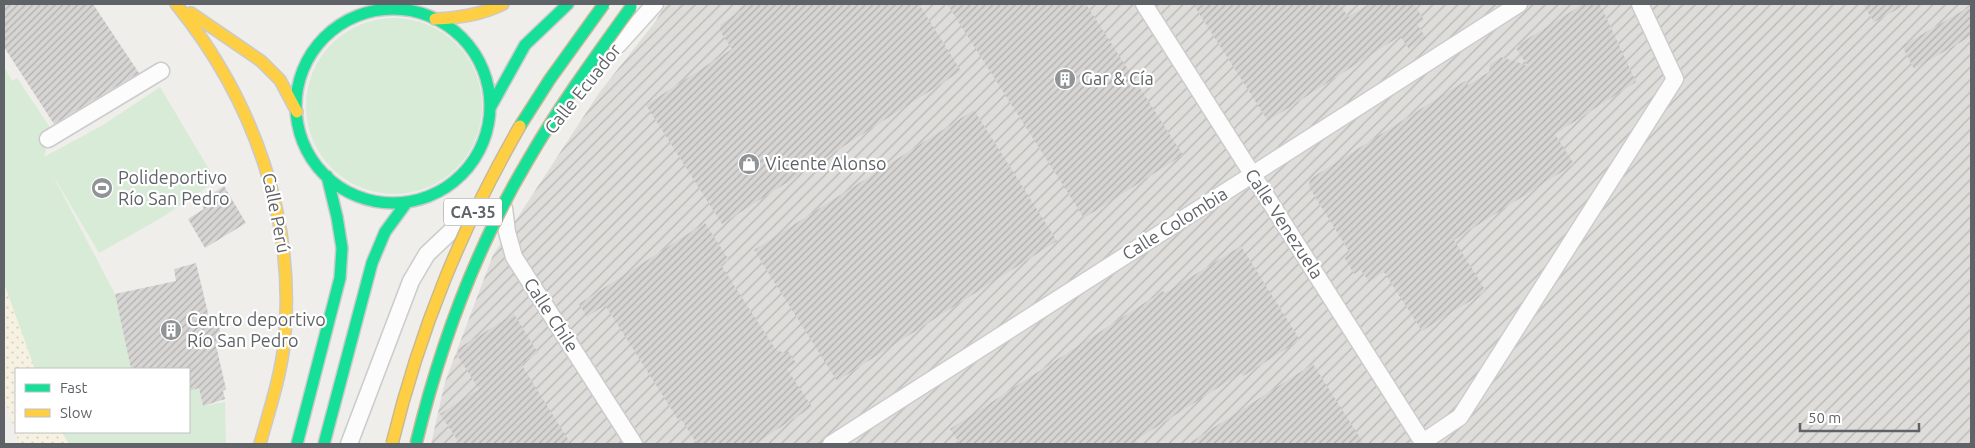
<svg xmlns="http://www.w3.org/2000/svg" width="1975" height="448" viewBox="0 0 1975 448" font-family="Ubuntu,sans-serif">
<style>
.industrial{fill:url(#industrial-furrows)}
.sand{fill:url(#sand-dots)}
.green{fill:#d8ebd6}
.building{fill:url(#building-hatch)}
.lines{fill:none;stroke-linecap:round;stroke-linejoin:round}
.street-casing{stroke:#cbcccc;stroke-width:19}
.fast-casing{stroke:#cacacb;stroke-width:14}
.slow-casing{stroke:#cacacb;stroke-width:14}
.street{stroke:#fdfcfc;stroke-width:16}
.fast{stroke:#16e098;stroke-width:11}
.slow{stroke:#ffcf43;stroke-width:11}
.fast-bridge-casing{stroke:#c8b996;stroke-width:14;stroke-linecap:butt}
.slow-bridge-casing{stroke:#c8b996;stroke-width:14;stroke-linecap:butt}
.fast-bridge{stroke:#16e098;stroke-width:11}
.slow-bridge{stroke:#ffcf43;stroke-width:11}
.labels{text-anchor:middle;stroke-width:4.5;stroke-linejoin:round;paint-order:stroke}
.shield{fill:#fff;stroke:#8f9295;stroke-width:1}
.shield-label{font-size:16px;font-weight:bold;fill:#5f6368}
.poi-label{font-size:18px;fill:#5f6368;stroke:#fff;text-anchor:start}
.street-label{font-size:18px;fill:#5f6368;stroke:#fff}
</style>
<defs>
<pattern id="industrial-furrows" width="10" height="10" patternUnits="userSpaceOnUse" patternTransform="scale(1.25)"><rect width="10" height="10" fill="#dfddda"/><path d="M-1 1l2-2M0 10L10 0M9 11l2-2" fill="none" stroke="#b8b7b5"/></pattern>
<pattern id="sand-dots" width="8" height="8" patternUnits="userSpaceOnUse" patternTransform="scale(1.25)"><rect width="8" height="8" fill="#f6f1e1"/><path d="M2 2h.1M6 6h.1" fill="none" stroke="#d5d1c4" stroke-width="1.8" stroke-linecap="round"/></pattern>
<pattern id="building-hatch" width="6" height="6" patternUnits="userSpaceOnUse" patternTransform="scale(1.25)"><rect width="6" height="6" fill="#d6d5d3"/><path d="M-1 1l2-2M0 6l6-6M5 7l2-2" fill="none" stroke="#b1b0af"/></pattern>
</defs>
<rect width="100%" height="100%" fill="#efeeea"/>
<path class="industrial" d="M666,4h1305v440h-1540l14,-62 48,-127 106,-162 56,-71z"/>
<path class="sand" d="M4,283l31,86h-19v63h46l7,12h-50l-15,-47z"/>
<path class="green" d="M306 106a88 88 0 1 1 176 0a88 88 0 1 1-176 0Z
M4,67l8,14 5,-3 34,51 -7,28 59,-32 57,-38 56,94 -55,37 -62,35 -48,-81 64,122 16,75h-96l-31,-86z
M199,388l4,18 22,-4 1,42h-157l-7,-12h127v-41z"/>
<path class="building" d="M4,4h89l46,69 -85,51 -50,-77z
M747,4h172l42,67 -239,153 -76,-119 86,-56 -12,-18 1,-7 19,-12v-4z
M947,4h139l97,151 -99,63z
M1193,4h147l8,13 21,-13h45l10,16 -7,4 9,14 -17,11 -9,-13 -132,85z
M1583,4h17l36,78 -81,52 19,30 -120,76 32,51 -64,40 -38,-59 -15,10 -8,-12 -7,4 -10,-17 6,-4 -41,-66 1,-8 155,-98 3,4 21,-13 1,-8 11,-7 27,9 -13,-19z
M1863,4h44l-33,18z
M1971,6v30l-57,33 -12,-23z
M974,110l83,131 -220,140 -83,-131z
M224,186l22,37 -41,25 -17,-29 16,-10 -4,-7z
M705,223l24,37 -8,5 55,85 9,3 3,-2 8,12 -9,6 25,38 -58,37h-57l-16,-25 -2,2 -74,-116 -18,12 -8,-13z
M1241,246l59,94 -57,36 -2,-3 -105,67 3,4h-179l-10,-15 213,-138 2,2z
M196,263l13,54 8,-2 5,28 -6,2 10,44 -3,2 2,8 -22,7 -4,-18 -10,3v-22h-58l-16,-75 61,-13 -2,-12z
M514,314l24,39 -17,11 50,80h-111l-20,-30 39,-25 -22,-34 2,-7z
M1313,364l51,80h-176z"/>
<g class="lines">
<g class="street-casing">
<path id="street" d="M1144,4l280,440
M618,45l37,-41
M48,139l113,-68
M504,208l3,24 7,25 120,187
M1423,442l37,-25 215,-338 -35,-75
M349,444l62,-163 16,-27 36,-34
M831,444l688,-440"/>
</g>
<g class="fast-casing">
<path id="fast" d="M296 106a97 97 0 1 1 194 0a97 97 0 1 1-194 0Z
M490,108l35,-63 43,-41
M297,444l43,-166 2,-30 -5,-31 -10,-41
M324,444l48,-181 13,-31 22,-30"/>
</g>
<g class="slow-casing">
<path id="slow" d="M176,4c78,96 121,217 108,341 -4,34 -15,66 -24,99
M191,13l70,48 19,19 17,32
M435,19c24,-1 46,-4 68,-15"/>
</g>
<use href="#street" class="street"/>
<use href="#fast" class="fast"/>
<use href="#slow" class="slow"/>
<g class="fast-bridge-casing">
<path id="fast-bridge" d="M520,126l30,-47 54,-75
M416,444c24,-99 59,-194 111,-282 31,-54 68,-105 104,-155"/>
</g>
<g class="slow-bridge-casing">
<path id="slow-bridge" d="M392,444c28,-115 69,-215 128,-318"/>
</g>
<use href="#fast-bridge" class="fast-bridge"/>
<use href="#slow-bridge" class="slow-bridge"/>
</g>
<defs>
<g id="building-disc" transform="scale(1.125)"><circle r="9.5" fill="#919496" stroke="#fff"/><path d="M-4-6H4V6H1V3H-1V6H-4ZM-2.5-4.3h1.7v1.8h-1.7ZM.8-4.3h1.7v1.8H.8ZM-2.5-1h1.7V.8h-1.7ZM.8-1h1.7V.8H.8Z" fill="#fff"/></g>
<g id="shop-disc" transform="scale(1.125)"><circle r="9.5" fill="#919496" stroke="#fff"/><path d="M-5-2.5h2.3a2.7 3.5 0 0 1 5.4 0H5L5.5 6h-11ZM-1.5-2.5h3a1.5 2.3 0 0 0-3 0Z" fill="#fff"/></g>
<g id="stadium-disc" transform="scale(1.125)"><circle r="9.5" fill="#919496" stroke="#fff"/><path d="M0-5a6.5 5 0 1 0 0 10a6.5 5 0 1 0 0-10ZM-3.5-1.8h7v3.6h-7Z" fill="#fff"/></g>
</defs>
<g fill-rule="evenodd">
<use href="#building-disc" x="1065" y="79"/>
<use href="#shop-disc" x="749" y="164"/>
<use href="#stadium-disc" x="102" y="188"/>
<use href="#building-disc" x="171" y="330"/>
</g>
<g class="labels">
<rect class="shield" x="444" y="198.5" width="58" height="27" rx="4"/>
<g class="shield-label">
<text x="473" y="218">CA-35</text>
</g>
<g class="poi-label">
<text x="1081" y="85">Gar &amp; Cía</text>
<text x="765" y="170">Vicente Alonso</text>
<text x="118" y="184">Polideportivo<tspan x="118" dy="21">Río San Pedro</tspan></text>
<text x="187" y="326">Centro deportivo<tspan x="187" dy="21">Río San Pedro</tspan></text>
</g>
<g class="street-label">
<text transform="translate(583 89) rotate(-51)" y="6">Calle Ecuador</text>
<text transform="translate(276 213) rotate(79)" y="6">Calle Perú</text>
<text transform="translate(1175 224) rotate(-32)" y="6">Calle Colombia</text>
<text transform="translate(1284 224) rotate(57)" y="6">Calle Venezuela</text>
<text transform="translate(551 315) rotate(57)" y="6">Calle Chile</text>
</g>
</g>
<rect width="1975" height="448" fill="none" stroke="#5f6368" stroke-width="10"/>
<rect x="15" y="368" width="175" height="65" fill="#ffffff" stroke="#bfc1c3"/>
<rect x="25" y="384" width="25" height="8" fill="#16e098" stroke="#bfc1c3"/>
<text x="60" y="393" font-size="15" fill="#5f6368">Fast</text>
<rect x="25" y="409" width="25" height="8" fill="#ffcf43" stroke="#bfc1c3"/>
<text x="60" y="418" font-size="15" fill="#5f6368">Slow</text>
<path d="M1800 423v8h119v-8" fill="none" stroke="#5f6368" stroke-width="2.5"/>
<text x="1808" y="423" font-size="15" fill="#5f6368" stroke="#ffffff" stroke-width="4" paint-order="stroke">50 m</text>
</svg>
